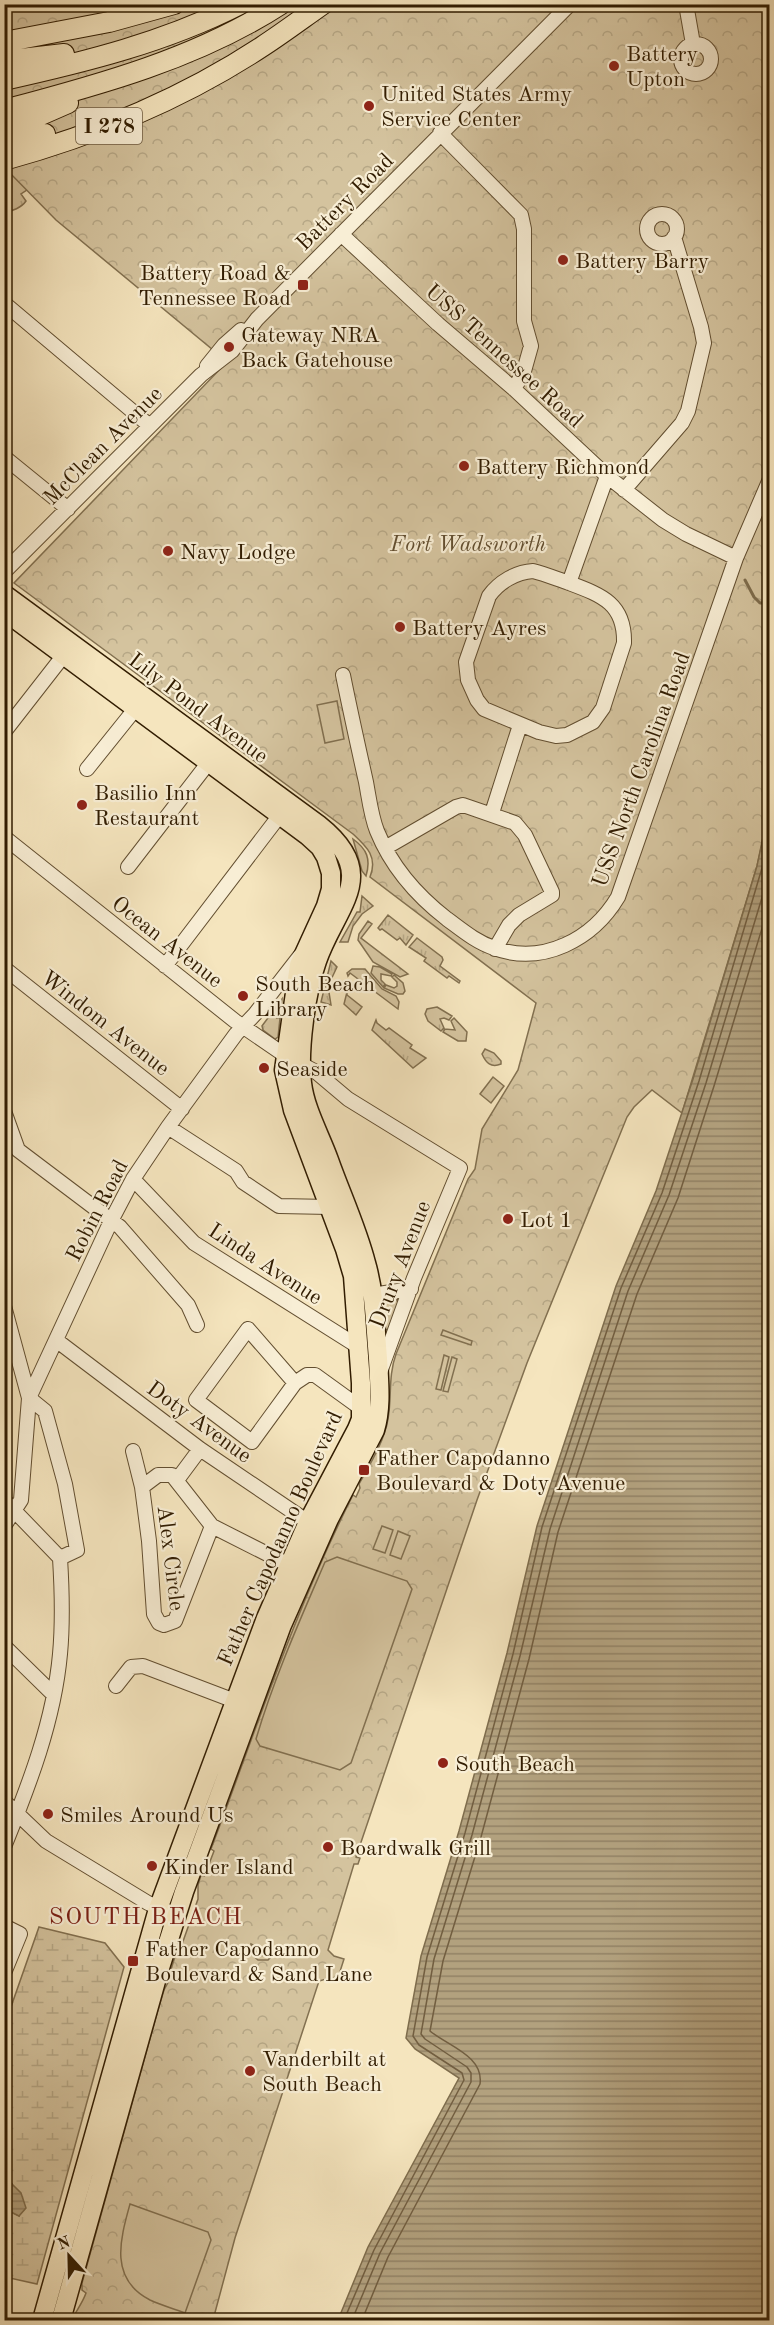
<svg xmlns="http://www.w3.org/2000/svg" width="774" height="2325" viewBox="0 0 774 2325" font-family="'Old Standard TT',serif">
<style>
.grass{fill:url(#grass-tufts);stroke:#827050;stroke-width:1.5}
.wetland{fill:url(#wetland-marsh);stroke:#827050;stroke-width:1.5}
.park{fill:url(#park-crowns);stroke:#827050;stroke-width:1.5}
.garden{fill:#d4c39e;stroke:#827050;stroke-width:1.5}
.water{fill:url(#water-rules);stroke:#7e6c4c;stroke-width:1.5}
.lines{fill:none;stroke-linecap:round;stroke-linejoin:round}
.shore{stroke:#725e40;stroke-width:1.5}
.stream{stroke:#7e6c4c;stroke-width:3}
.minor-casing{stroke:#624e30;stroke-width:16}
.major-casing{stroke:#311c01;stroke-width:21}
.highway-casing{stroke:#311c01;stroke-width:22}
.minor{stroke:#f8eed5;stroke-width:14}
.major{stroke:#f5e5be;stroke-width:18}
.highway{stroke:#f5e5be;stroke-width:20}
.poi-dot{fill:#8f2418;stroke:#f8eed5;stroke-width:2}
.labels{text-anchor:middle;stroke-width:4.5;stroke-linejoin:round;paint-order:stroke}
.shield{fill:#f8eed5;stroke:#6d5b41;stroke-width:1.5}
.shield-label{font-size:21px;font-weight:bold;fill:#311c01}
.poi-label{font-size:22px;fill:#311c01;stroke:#f8eed5;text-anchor:start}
.street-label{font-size:22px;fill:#311c01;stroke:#f8eed5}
.park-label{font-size:22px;font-style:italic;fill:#624e30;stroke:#f8eed5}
.neighbourhood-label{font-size:24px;letter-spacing:1.5px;fill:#7a1f14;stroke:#f8eed5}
</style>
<defs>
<pattern id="grass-tufts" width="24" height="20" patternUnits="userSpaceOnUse" patternTransform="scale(1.5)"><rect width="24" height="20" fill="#d4c39e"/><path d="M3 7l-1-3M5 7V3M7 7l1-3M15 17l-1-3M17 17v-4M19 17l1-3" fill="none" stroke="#b6a786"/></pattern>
<pattern id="wetland-marsh" width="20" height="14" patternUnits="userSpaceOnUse" patternTransform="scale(1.5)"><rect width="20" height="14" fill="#d4c39e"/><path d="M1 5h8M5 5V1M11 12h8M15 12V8" fill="none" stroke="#b6a786"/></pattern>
<pattern id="park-crowns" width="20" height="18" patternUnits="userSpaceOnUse" patternTransform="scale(1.5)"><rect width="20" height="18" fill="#d4c39e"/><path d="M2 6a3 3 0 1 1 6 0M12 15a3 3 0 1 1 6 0" fill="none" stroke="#b6a786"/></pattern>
<pattern id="water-rules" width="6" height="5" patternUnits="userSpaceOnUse" patternTransform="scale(1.5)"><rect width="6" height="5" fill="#b2a17e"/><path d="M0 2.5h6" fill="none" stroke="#918265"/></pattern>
</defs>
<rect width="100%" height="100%" fill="#f5e5be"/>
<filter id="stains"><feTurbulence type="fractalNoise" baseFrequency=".00333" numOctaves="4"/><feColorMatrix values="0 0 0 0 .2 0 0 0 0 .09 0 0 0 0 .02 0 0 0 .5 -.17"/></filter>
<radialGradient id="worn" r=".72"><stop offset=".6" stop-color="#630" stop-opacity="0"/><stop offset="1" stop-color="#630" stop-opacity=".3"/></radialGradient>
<path class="grass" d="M48,161l-12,23 -15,10 5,7c-4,6 -14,11 -22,11v-38z
M362,896l11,10 -11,8 -9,12 -5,16h-8l17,-30h3z
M388,915l25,20 -7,10 -6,-7 -3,2 -15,-11 -2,1 -2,-2z
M368,921l4,3 -11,14 47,36 -8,3 -27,-15 -15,-22 1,-6z
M417,938l25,19 1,3 -3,6 20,15 -1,2 -10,-7 -2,2 -23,-17 2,-3 -17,-11z
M331,961l6,6 -9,19 3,19 -10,-3z
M373,966l7,1 12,7 -1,2 -10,-2v6l4,4 -2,3 -12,-14z
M352,969h13l17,20 14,7 3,6 -1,7 -48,-36 -2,3 -1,-3z
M394,975l9,8 2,8 -2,3h-5l-14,-6 2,-3 8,3 3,-2v-4l-5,-5z
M347,992v3l15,12 -6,8 -12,-11z
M282,999l-1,12h-3l-1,7h3l-2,19 -3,2 -12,-9 -1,-4z
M437,1007l15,9 -3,4 -5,-2 -4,1 4,9 -3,3 -13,-10 -3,-7 2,-5z
M454,1018l13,14 -1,9h-8l-15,-9 2,-3 10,1 -4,-9z
M376,1020l1,3 9,7 3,-2 23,17 -2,3 16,10 -13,10 -41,-38z
M400,1300l-11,29 -3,1 -2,-4 -1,-23z"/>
<path class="wetland" d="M39,1927l66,16 19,24 -87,317 -32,-7v-68l14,7 -7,-32 -7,2v-13l6,-5 -2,-10 -5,-3 1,-131z"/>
<path class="park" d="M4,5h765l1,803 -13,58 -75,247 -30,-23 -18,17 -7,10 -100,246 -50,137 -121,357 4,1 -2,6h-4l-26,86 6,6 10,3 -7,22 -11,-2 -7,2 -84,257 -22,82h-141c4,-9 11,-18 14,-27l-4,-3v-7l76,-273 6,-20 7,-13 -2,-1 8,-26 4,-3 17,-48v-14l3,-10 3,1 2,-13 3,1 5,-13 -3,-2c45,-119 84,-240 142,-354l3,2 4,-9 -1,-4c11,-20 25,-42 29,-65 4,-22 0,-43 8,-65l72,-175 7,-10 7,-40 36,-59 18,-67 -166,-126c8,-20 -3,-30 -17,-43l-339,-251 210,-218 -11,-15 -157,-130 -51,-52z
M485,1049l9,4 7,8v3c-10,4 -15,-1 -19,-10z"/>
<path class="garden" d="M337,701l7,38 -19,4 -8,-38z
M353,839c14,10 18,20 13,37l-4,-5z
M493,1077l11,9 -13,17 -11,-9z
M443,1330l29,11 -1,4 -30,-10z
M444,1355l5,2 -8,33 -5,-1z
M452,1357l5,2 -9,33 -5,-1z
M382,1526l11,4 -8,23 -12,-4z
M398,1531l12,5 -9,23 -11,-4z
M337,1557l70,24 5,8 -61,174 -11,7 -80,-24 -4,-7c18,-61 44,-119 69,-177z
M251,1944l4,2v4l4,5 7,1 4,-5 5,2 -7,7h-10l-7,-6z
M130,2204l78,28 3,8 -26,73c-11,-4 -24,-8 -35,-13 -41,-21 -30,-60 -20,-96z"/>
<path class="water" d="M769,808v1512h-431l30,-73 91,-169 -44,-29 -9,-11 15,-82 38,-125 48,-178 30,-127 79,-240 40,-95 37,-112 64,-213z
M12,2184l9,9 5,15 -7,8 -14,-7v-23z"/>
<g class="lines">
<path class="shore" d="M344,2320l30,-70 90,-170 -2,-7 -43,-28 -6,-9 14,-79 38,-124 48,-179 29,-127 79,-239 41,-95 37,-112 63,-213 8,-32
M352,2320l28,-67 91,-171v-9l-4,-6 -42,-28 -4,-5 13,-75 38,-124 48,-179 30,-127 78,-238 41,-96 37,-112 64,-212
M362,2320l26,-63 92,-173c4,-28 -32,-38 -50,-53l13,-70 38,-124 48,-178 29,-127 79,-238 41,-96 36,-112 56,-184"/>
<path class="stream" d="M745,580l9,17 6,6h10"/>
<g class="minor-casing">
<path id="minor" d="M686,4l7,40
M681 59a15 15 0 1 1 30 0a15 15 0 1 1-30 0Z
M440,133l81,82 3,14v92l7,25 -7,25 -10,18
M647 229a15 15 0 1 1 30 0a15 15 0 1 1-30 0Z
M341,234l97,90 76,65 93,87 56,44 23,14 50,24
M4,303l146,123
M207,366l17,-21 17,-15
M4,457l64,52
M624,490l58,-67 6,-12 16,-68 -3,-16 -27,-90
M533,571c12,3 24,8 36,12 32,12 56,20 55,60l-21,65 -10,14 -26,13 -11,1 -17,-4 -55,-23 -7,-9 -9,-20 -2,-18 23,-66c10,-14 27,-24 44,-25z
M4,572l197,-197 31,-24 25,-32 313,-315
M569,583l38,-107
M343,675c7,35 15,71 23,107 3,16 5,34 11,49 15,37 39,64 70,88 15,11 29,23 47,29 49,18 99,-9 124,-51l118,-339 34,-79
M4,732l60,-77
M87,769l53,-66
M492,813l28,-88
M4,837l231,184 51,35 30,16 32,27 112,69 -46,110 -34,94
M385,848l71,-41 7,-2 52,18 10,12 27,57v3l-33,20 -10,10 -14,24
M128,867l81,-105
M165,966l115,-151
M4,968l178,141
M4,1111l14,39 102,77 68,78 9,20
M168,1127l68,44 7,11 36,24 51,1
M133,1179l61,64 165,104
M372,1295l39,-6
M4,1306l25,92 16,13 20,73 12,66 -17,8
M248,1329l47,54 -43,59 -56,-42z
M56,1340l144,109 114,77
M295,1383l12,-8h8l47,34
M133,1451l9,36
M177,1480l23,-31
M4,1500l56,58
M4,1526l17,-26 8,-102 82,-177 22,-42 35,-52 68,-93 19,-20 45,-58
M212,1526l-37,95 -11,4 -5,-2 -5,-9 -5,-73 -7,-54 16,-12h14l40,51 77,39
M4,1646l50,49
M116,1686l15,-19 12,-1 92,35
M4,1801l42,40 102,62 28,12
M4,1847c25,-62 50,-126 56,-193 3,-32 2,-64 0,-96
M4,1926l16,8 -16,39"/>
</g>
<g class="major-casing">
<path id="major" d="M4,594l315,231c63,50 17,81 -2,136 -11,31 -19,89 -15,122 3,26 18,52 27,77 12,34 28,68 37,103 9,31 9,63 12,95 1,24 4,49 -3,72l-46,89 -47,106 -98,267 -26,82 -97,346
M4,611l304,225 12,11 6,10 5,16v16l-5,17 -27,59 -15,105 9,40 52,139 8,27 8,107v36l-4,10 -49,93 -42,96 -108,291 -116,411"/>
</g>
<g class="highway-casing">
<path id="highway" d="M4,42l105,-20 65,-18
M4,61l60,-7
M4,80c81,-18 162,-38 236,-76
M4,110c95,-25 194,-52 277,-106
M4,131l64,-28
M4,146l41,-12
M4,160c91,-25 180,-62 259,-114 20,-13 40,-28 60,-42"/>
</g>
<use href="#minor" class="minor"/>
<use href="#major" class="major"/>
<use href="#highway" class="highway"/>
</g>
<g class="poi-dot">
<circle cx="614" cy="66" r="6"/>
<circle cx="369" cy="106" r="6"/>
<circle cx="563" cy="260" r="6"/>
<rect x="297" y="279" width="12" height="12" rx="3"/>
<circle cx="229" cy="347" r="6"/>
<circle cx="464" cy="466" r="6"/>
<circle cx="168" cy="551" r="6"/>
<circle cx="400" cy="627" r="6"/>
<circle cx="82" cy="805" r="6"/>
<circle cx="243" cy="996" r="6"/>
<circle cx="264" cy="1068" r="6"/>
<circle cx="508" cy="1219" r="6"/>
<rect x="358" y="1464" width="12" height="12" rx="3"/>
<circle cx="443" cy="1763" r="6"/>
<circle cx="48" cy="1814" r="6"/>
<circle cx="328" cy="1847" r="6"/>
<circle cx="152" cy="1866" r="6"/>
<rect x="127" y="1955" width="12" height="12" rx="3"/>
<circle cx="250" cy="2071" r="6"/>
</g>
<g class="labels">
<rect class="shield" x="76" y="108" width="66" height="36" rx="4.5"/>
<g class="shield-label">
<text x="109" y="133">I 278</text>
</g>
<g class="poi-label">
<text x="626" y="61">Battery<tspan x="626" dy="25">Upton</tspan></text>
<text x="381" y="101">United States Army<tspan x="381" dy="25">Service Center</tspan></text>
<text x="575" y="268">Battery Barry</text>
<text x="291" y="280" text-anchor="end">Battery Road &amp;<tspan x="291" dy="25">Tennessee Road</tspan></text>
<text x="241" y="342">Gateway NRA<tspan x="241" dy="25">Back Gatehouse</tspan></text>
<text x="476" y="474">Battery Richmond</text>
<text x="180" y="559">Navy Lodge</text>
<text x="412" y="635">Battery Ayres</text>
<text x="94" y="800">Basilio Inn<tspan x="94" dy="25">Restaurant</tspan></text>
<text x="255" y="991">South Beach<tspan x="255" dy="25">Library</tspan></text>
<text x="276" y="1076">Seaside</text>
<text x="520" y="1227">Lot 1</text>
<text x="376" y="1465">Father Capodanno<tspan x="376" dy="25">Boulevard &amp; Doty Avenue</tspan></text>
<text x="455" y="1771">South Beach</text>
<text x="60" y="1822">Smiles Around Us</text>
<text x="340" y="1855">Boardwalk Grill</text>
<text x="164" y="1874">Kinder Island</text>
<text x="145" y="1956">Father Capodanno<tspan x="145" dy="25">Boulevard &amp; Sand Lane</tspan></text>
<text x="262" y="2066">Vanderbilt at<tspan x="262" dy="25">South Beach</tspan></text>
</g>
<g class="street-label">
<text transform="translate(344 201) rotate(-45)" y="8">Battery Road</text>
<text transform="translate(505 355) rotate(42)" y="8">USS Tennessee Road</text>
<text transform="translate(102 445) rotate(-45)" y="8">McClean Avenue</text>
<text transform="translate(199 707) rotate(37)" y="8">Lily Pond Avenue</text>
<text transform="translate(640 769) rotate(-70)" y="8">USS North Carolina Road</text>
<text transform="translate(168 941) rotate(38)" y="8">Ocean Avenue</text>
<text transform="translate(106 1022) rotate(38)" y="8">Windom Avenue</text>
<text transform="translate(96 1210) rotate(-63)" y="8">Robin Road</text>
<text transform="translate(266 1263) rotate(33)" y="8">Linda Avenue</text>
<text transform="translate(399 1264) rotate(-69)" y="8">Drury Avenue</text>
<text transform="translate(200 1421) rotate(36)" y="8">Doty Avenue</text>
<text transform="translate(279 1538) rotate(-66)" y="8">Father Capodanno Boulevard</text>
<text transform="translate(172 1558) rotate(83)" y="8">Alex Circle</text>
</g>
<g class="park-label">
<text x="468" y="551">Fort Wadsworth</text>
</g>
<g class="neighbourhood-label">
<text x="146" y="1924">SOUTH BEACH</text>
</g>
</g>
<rect width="774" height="2325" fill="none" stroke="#f5e5be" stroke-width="24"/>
<rect x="6" y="6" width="762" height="2313" fill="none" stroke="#311c01" stroke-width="3"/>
<rect x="12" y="12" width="750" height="2301" fill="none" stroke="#311c01" stroke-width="1.5"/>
<g transform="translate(69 2256) rotate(338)" stroke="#f8eed5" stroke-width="4.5" paint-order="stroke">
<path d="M0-4.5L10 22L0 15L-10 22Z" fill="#311c01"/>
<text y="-9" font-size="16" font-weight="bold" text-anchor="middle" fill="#311c01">N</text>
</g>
<rect width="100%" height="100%" filter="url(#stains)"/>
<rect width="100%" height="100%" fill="url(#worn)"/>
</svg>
